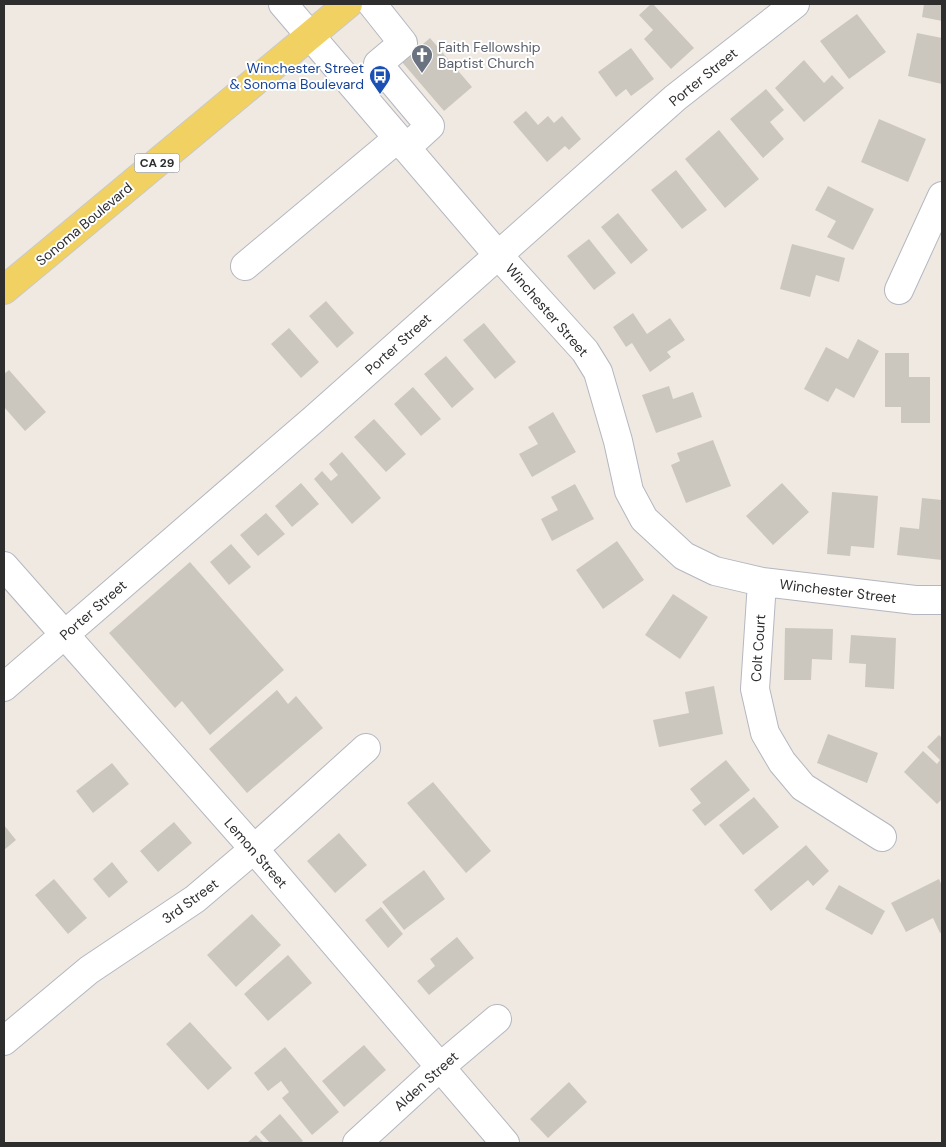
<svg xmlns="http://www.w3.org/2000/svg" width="946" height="1147" viewBox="0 0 946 1147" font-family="'DM Sans',sans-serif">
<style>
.building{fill:#cbc7bf}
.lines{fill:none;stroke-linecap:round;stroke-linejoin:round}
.minor-casing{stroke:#b4b7c1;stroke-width:30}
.major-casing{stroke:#c9c9c9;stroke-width:30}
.minor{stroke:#fff;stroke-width:28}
.major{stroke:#f2d163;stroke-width:28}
.labels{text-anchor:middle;stroke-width:4;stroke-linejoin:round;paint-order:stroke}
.shield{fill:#fff;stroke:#6d6d6d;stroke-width:1}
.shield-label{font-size:12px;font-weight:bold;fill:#2e2e2e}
.worship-label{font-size:14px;fill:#5b616d;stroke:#fff;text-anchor:start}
.transit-label{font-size:14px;fill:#164399;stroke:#fff;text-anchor:end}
.street-label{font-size:14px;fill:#2e2e2e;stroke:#fff}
</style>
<rect width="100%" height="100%" fill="#efe9e1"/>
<path class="building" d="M651,4h2l41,44 -23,21 -27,-30 9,-9 -14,-15z
M924,4h18v17l-20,-4z
M857,14l29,38 -37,27 -29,-38z
M917,33l25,5v46l-34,-8z
M430,38l42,49 -28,24 -42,-49z
M631,48l23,31 -23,17 -5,-7 -10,8 -18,-25z
M804,60l20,23 8,-8 12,13 -40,34 -29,-34z
M766,89l18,21 -14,12 14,17 -21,19 -33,-39z
M526,111l12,14 10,-9 6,7 8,-7 19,23 -12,11 -4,-4 -18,16 -34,-40z
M879,119l47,20 -18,43 -47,-20z
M719,130l40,49 -34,29 -40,-49z
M676,170l31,40 -25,19 -31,-39z
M828,186l46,23 -21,41 -26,-13 9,-16 -21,-11z
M618,213l30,37 -17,14 -30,-37z
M589,239l27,34 -22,17 -27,-34z
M792,244l53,14 -6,24 -23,-7 -6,22 -30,-8z
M326,301l28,32 -17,15 -28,-32z
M633,313l14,21 23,-16 15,22 -18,12 4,5 -21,15 -18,-29 -6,4 -13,-20z
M484,323l32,39 -21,17 -32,-39z
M289,328l30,34 -18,16 -30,-34z
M858,339l21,12 -25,47 -18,-10 -8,14 -24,-13 22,-42 22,12z
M885,353h24v24h21v46h-29v-16h-16z
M446,356l28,33 -22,19 -28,-34z
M9,370l37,42 -21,19 -21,-24v-33z
M669,386l4,13 20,-7 9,25 -46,16 -14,-38z
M413,387l28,32 -20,17 -27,-32z
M553,412l23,40 -44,25 -13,-23 19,-10 -10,-17z
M374,419l32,35 -20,18 -32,-35z
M713,440l18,46 -45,17 -15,-38 9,-4 -3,-8z
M342,452l39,46 -29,26 -38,-45 8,-8 9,10 7,-6 -9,-11z
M301,483l18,21 -27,23 -17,-21z
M782,483l27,29 -36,33 -27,-29z
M575,484l19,35 -42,22 -11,-22 17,-9 -7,-13z
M832,492l46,4 -4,52 -23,-2 -1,10 -23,-2z
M922,498l20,2v60l-45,-5 3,-28 19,2z
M266,513l19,21 -27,22 -18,-21z
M617,541l27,39 -41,29 -27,-39z
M231,544l20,23 -22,18 -19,-23z
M190,562l94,108 -74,65 -28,-34 -7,7 -66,-75z
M673,594l35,23 -28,42 -35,-24z
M785,628l48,1 -1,31 -20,-1 -1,21h-27z
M851,635l45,3 -2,51 -29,-2 1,-23 -17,-1z
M714,686l9,48 -64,13 -6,-27 36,-7 -4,-21z
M277,690l11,14 8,-8 27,32 -76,65 -38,-44z
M828,734l50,19 -11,30 -50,-20z
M939,735l3,3v61l-5,5 -33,-32 19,-21 14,13 3,-4 -13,-13z
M726,760l24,30 -45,36 -13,-16 9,-7 -11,-14z
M112,763l17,21 -36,29 -17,-22z
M433,782l58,69 -25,22 -59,-70z
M754,797l25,30 -36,28 -24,-30z
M174,822l18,21 -34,29 -18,-21z
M4,825l12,15 -12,10z
M339,833l28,32 -32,28 -28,-32z
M806,845l23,26 -16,15 -5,-6 -37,31 -17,-21z
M112,862l16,20 -19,16 -16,-19z
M424,870l21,29 -41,31 -22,-28z
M54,879l33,39 -19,16 -33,-39z
M939,879l3,7v46l-2,1 -7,-15 -27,14 -15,-29z
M839,885l46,26 -13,24 -47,-26z
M381,907l22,27 -15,14 -23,-28z
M252,914l29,31 -45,42 -29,-32z
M457,937l17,21 -45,37 -12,-14 18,-15 -5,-7z
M288,955l24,28 -44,38 -24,-27z
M190,1022l42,46 -24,22 -42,-46z
M364,1045l22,25 -42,37 -22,-26z
M285,1047l54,65 -27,23 -30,-37 7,-6 -8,-11 -13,10 -14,-18z
M569,1082l18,20 -39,36 -18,-19z
M280,1114l23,27 -3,2h-30l-10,-11z
M256,1135l8,8h-17z"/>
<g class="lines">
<g class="minor-casing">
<path id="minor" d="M283,4l215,251 87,96 13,21 20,69 11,50 15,28 40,37 31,15 47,11 153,18h27
M378,64l52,62 -24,22
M359,92l16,-12 3,-16 25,-21 -31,-39
M245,266l153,-128
M899,290l43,-94
M4,566l250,283 251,294
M762,582l-7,107 10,44 17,29 21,25 79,50
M4,687l310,-268 361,-321 120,-94
M4,1041l85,-71 106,-71 59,-50 112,-101
M357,1143l82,-75 58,-49"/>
</g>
<g class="major-casing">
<path id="major" d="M4,290l344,-286"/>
</g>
<use href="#minor" class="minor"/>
<use href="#major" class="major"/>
</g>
<defs>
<g id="church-pin" transform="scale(1.125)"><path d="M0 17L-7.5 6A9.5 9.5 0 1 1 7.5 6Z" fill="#6b7280" stroke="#fff"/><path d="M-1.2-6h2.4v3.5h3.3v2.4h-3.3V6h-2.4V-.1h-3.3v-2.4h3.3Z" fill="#fff"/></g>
<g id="bus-pin" transform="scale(1.125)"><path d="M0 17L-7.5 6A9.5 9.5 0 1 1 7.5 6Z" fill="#1a4fb4" stroke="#fff"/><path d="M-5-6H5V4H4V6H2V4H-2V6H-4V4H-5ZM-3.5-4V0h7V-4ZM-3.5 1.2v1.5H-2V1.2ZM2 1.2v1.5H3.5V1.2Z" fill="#fff"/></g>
</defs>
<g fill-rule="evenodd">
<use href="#church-pin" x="422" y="55"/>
<use href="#bus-pin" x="380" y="76"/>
</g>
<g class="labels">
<rect class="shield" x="134.5" y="153.5" width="45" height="19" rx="4"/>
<g class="shield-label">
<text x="157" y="167">CA 29</text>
</g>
<g class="worship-label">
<text x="438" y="52">Faith Fellowship<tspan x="438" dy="16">Baptist Church</tspan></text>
</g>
<g class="transit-label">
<text x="364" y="73">Winchester Street<tspan x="364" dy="16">&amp; Sonoma Boulevard</tspan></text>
</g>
<g class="street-label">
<text transform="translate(703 77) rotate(-39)" y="5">Porter Street</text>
<text transform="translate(84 224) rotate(-40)" y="5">Sonoma Boulevard</text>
<text transform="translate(547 310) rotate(49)" y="5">Winchester Street</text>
<text transform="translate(398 344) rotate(-42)" y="5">Porter Street</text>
<text transform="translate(838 591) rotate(7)" y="5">Winchester Street</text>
<text transform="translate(93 610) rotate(-41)" y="5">Porter Street</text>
<text transform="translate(758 648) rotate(-86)" y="5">Colt Court</text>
<text transform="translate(256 853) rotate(49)" y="5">Lemon Street</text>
<text transform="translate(190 901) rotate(-36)" y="5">3rd Street</text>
<text transform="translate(426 1081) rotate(-42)" y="5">Alden Street</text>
</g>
</g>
<rect width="946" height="1147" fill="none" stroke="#2e2e2e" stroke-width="10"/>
</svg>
